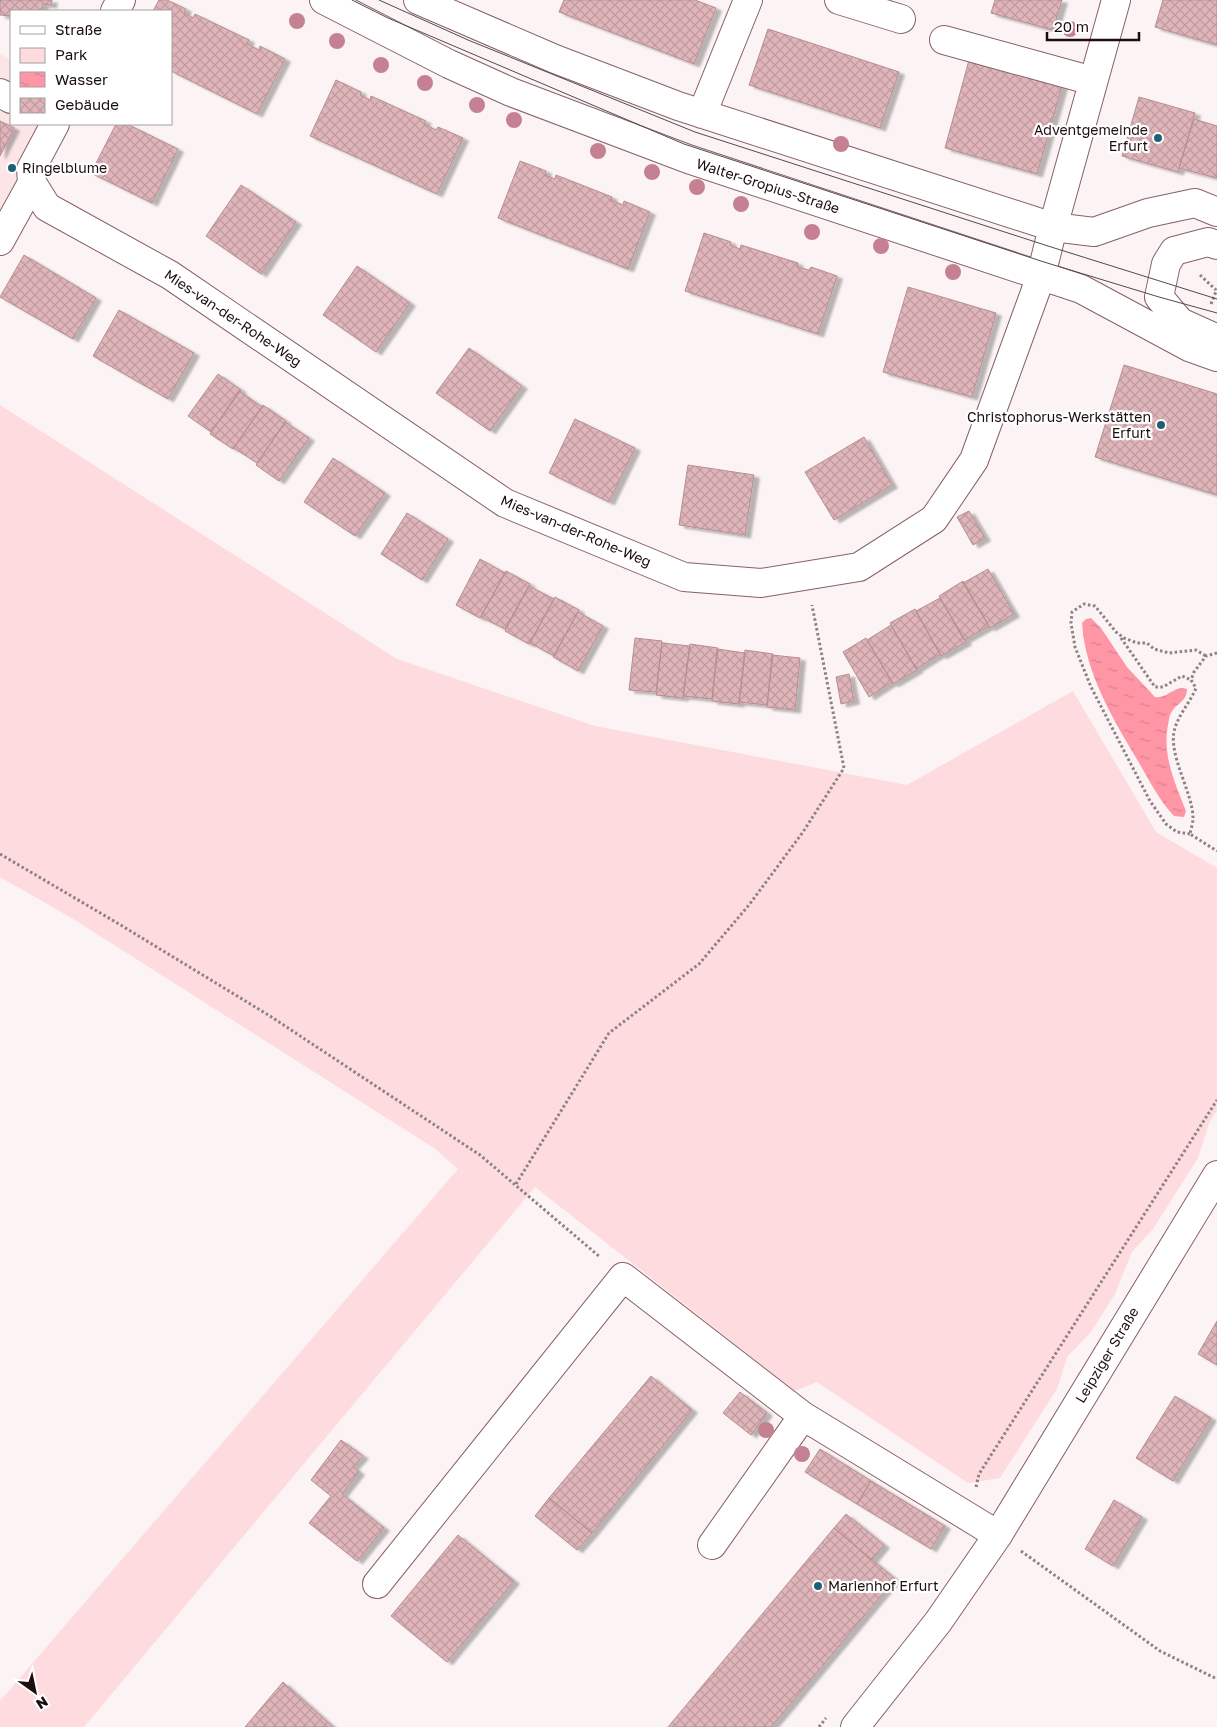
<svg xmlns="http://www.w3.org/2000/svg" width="1217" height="1727" viewBox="0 0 1217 1727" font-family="'Golos Text',sans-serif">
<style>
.built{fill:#fbe5e7}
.green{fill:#fedbdf}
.water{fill:url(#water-ripples)}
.building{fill:url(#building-cross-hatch);stroke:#b68e92;filter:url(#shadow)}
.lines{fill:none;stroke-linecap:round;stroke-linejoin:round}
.minor-casing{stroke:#876166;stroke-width:30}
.major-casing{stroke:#876166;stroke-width:30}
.path{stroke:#8d8283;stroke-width:3;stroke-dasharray:2.5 2.5;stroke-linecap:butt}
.minor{stroke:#fff;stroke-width:28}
.major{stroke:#fff;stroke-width:28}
.tram{stroke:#56494b;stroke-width:1}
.tree{fill:#c58092}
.poi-dot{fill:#1e6174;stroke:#fff;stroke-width:2}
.labels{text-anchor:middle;stroke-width:4.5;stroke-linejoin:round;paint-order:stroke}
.poi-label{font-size:14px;fill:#1c0e10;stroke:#fff;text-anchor:end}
.street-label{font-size:14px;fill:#1c0e10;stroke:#fff}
</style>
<defs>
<pattern id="water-ripples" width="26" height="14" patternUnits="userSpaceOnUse" patternTransform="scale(1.25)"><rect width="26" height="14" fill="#fe96a6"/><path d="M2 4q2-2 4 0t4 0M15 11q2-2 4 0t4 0" fill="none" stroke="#d9808e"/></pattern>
<pattern id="building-cross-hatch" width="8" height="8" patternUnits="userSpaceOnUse" patternTransform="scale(1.25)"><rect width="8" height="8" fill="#dfb5ba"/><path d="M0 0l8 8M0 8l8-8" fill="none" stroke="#bf9a9f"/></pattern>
<filter id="shadow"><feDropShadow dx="5.5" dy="3" stdDeviation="1" flood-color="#0004"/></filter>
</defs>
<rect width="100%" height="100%" fill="#fcf3f4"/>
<path class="built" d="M0,54l11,6v64h36l-47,89z"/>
<path class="green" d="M0,405l397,254 198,67 312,59 166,-94 83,141 61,36v242l-8,13 -11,35 -45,71 -21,23 -17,42 -24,38 -24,25 -10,32 -57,89 -32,5 -151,-101 -22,9 -260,-204 -451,540h-84v-26l458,-532 -24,-21 -364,-231 -70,-40z"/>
<path class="water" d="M1091,618l10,10 26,39 28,30c13,2 20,-13 32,-8 0,13 -11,14 -16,24 -2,3 -2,8 -3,12 -6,30 7,58 18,86l-2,6 -10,-1c-15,-16 -25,-36 -36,-55 -25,-42 -53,-88 -56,-138l4,-4z"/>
<path class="building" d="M0,0h52l-1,5 -8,-1 -1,7h-31v5l-11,-1z
M159,0h8l19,9 -2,4 9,5 2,-4 54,26 -2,4 12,6 1,-4 25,13 -28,55 -86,-43v-60h-18z
M564,0h131l21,8 -22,56 -135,-52z
M995,0h67l-9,30 -62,-17z
M1163,0h54v45l-62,-18z
M768,29l131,43 -19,56 -131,-43z
M969,60l93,26 -25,88 -92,-26z
M336,80l25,12 -1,3 10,5 1,-4 55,25 -2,3 12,6 2,-3 25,11 -26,56 -127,-58z
M1139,97l56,16 -17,59 -56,-16z
M1194,119l23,7v52l-38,-10z
M0,121l14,7 -14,28z
M116,124h11l51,25 -26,54 -61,-30z
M520,161l26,10 -1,4 10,4 1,-4 56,22 -1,3 12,5 1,-4 26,11 -22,57 -130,-51z
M241,185l55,37 -35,52 -55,-38z
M704,233l27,9 -1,3 10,4 1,-4 57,18 -1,4 12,3 2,-3 26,9 -19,58 -133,-43z
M24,255l72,43 -23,41 -73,-42z
M357,266l53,37 -34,49 -53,-37z
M908,287l88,26 -24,84 -89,-25z
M119,310l75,43 -26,46 -75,-43z
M469,348l53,38 -32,45 -54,-38z
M1124,365l93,29v101l-122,-38z
M218,374l23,16 -30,42 -23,-16z
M239,391l23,16 -29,42 -23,-15z
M263,405l23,16 -29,42 -23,-15z
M575,419l60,29 -26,54 -60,-29z
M285,422l24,16 -30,43 -23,-16z
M864,437l28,48 -58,35 -29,-48z
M333,458l52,35 -30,43 -51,-34z
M688,465l66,10 -9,60 -66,-10z
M969,511l16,27 -12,7 -16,-28z
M407,513l41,26 -26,41 -41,-26z
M480,559l25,14 -25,45 -24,-13z
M988,569l26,45 -24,14 -27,-45z
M506,571l24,13 -25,45 -24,-12z
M963,581l26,45 -25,14 -25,-44z
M529,586l25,13 -25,45 -24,-13z
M555,597l24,13 -25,46 -24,-13z
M940,598l26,44 -25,14 -25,-45z
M915,609l25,45 -24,15 -26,-46z
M578,612l25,14 -25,45 -25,-14z
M891,625l26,45 -24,14 -26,-44z
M635,638l27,3 -6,51 -27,-2z
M866,638l26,44 -23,15 -26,-45z
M662,643l28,3 -7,52 -27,-3z
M690,644l28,4 -6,51 -29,-3z
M717,649l28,4 -6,51 -27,-3z
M745,650l28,4 -6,51 -28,-3z
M772,655l28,3 -5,52 -28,-3z
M849,674l5,27 -13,3 -5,-27z
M1217,1321v44l-19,-11z
M651,1376l41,34 -100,123 -43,-35z
M740,1392l27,21 -16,22 -28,-22z
M1175,1396l36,22 -38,63 -37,-23z
M341,1440l22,16 -10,11 6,5 -17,22 42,34 -27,33 -48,-38 22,-27 -20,-16z
M820,1449l51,32 -14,23 -52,-32z
M871,1481l74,45 -14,23 -74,-45z
M549,1498l43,35 -15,17 -42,-34z
M1114,1500l28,17 -29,49 -28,-17z
M846,1514l38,31 -12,15 -38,-32z
M834,1528l61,51 -124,148h-103z
M458,1535l56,46 -67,81 -56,-46z
M283,1682l50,45h-88z"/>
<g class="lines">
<g class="minor-casing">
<path id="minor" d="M324,0l125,64 62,28 177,67 393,130 108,58 28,10
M418,0l137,59 123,47 375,121 41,5 54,-19 47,-10 22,9
M839,0l62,19
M115,11l6,-11
M944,40l149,41
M0,93l11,6
M702,114l46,-114
M55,124l-24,45 1,14 15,24 123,68 335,228 179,74 77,6 98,-16 75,-48 40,-59 67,-184 12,-49 63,-227
M0,241l32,-58
M1211,336l-31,-14 -21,-25 7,-33 8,-13 34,-9 9,3
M712,1545l91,-129
M377,1584l246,-307 180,139 195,119"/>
</g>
<g class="major-casing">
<path id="major" d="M855,1727l83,-105 60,-87 219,-360"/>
</g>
<path class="path" d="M1200,275l16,15
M1211,304l6,-15
M1121,638l34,49h8l19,-11 9,4
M1217,653l-11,3 -12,16 -3,8 5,8c-6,15 -19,28 -22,44 -5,24 19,62 19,86 0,5 -2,11 -3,16l27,17
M1190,834l-13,-2 -11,-8 -16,-23 -59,-114 -16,-40 -4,-24 1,-11 12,-8 11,2 21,26 8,6 13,5h10l7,6 15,4 27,-3 10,6
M0,854l119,70 151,92 210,139 120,102
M516,1184l93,-151 90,-69 50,-59 54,-73 41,-64 -32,-163
M976,1487l3,-13 238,-374
M1021,1551l139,100 57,28
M819,1727l7,-9"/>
<use href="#minor" class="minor"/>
<use href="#major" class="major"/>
<path class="tram" d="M352,0l36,18 296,126 360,118 115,35 58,16
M379,0l89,40 227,92 353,114 169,53"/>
</g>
<g class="tree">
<circle cx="297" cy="21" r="8"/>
<circle cx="1070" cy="29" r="8"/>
<circle cx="337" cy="41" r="8"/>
<circle cx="381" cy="65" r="8"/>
<circle cx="425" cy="83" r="8"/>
<circle cx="477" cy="105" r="8"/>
<circle cx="514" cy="120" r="8"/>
<circle cx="841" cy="144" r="8"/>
<circle cx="598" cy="151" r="8"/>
<circle cx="652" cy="172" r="8"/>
<circle cx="697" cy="187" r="8"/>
<circle cx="741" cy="204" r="8"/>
<circle cx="812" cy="232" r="8"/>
<circle cx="881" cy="246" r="8"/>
<circle cx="953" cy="272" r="8"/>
<circle cx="766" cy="1430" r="8"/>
<circle cx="802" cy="1454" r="8"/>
</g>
<g class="poi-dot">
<circle cx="1158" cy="138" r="5"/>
<circle cx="12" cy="168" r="5"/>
<circle cx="1161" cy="425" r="5"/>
<circle cx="818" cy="1586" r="5"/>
</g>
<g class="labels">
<g class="poi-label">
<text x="1148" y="135">Adventgemeinde<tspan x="1148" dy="16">Erfurt</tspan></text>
<text x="22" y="173" text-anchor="start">Ringelblume</text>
<text x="1151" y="422">Christophorus-Werkstätten<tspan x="1151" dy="16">Erfurt</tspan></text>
<text x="828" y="1591" text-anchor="start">Marienhof Erfurt</text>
</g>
<g class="street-label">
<text transform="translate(768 186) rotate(18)" y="5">Walter-Gropius-Straße</text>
<text transform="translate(233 318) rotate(34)" y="5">Mies-van-der-Rohe-Weg</text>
<text transform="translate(576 531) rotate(23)" y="5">Mies-van-der-Rohe-Weg</text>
<text transform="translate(1107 1355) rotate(-59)" y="5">Leipziger Straße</text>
</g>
</g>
<rect x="10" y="10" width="162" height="115" fill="#ffffff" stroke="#a49f9f"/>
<rect x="20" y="26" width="25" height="8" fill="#ffffff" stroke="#a49f9f"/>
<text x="55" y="35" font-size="15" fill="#1c0e10">Straße</text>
<rect x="20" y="48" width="25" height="15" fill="#fedbdf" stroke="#a49f9f"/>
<text x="55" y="60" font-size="15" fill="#1c0e10">Park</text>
<rect x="20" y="72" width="25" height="15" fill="url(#water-ripples)" stroke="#a49f9f"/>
<text x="55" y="85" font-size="15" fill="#1c0e10">Wasser</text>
<rect x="20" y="98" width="25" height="15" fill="url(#building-cross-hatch)" stroke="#a49f9f"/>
<text x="55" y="110" font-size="15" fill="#1c0e10">Gebäude</text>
<g transform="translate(35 1692) rotate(147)" stroke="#ffffff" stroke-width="4" paint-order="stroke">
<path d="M0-4L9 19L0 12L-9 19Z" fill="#1c0e10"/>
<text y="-8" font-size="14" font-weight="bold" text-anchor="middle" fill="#1c0e10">N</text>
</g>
<path d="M1047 32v8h92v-8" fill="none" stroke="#1c0e10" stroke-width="2.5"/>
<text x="1054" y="32" font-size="15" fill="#1c0e10" stroke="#ffffff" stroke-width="4" paint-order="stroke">20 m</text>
</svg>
